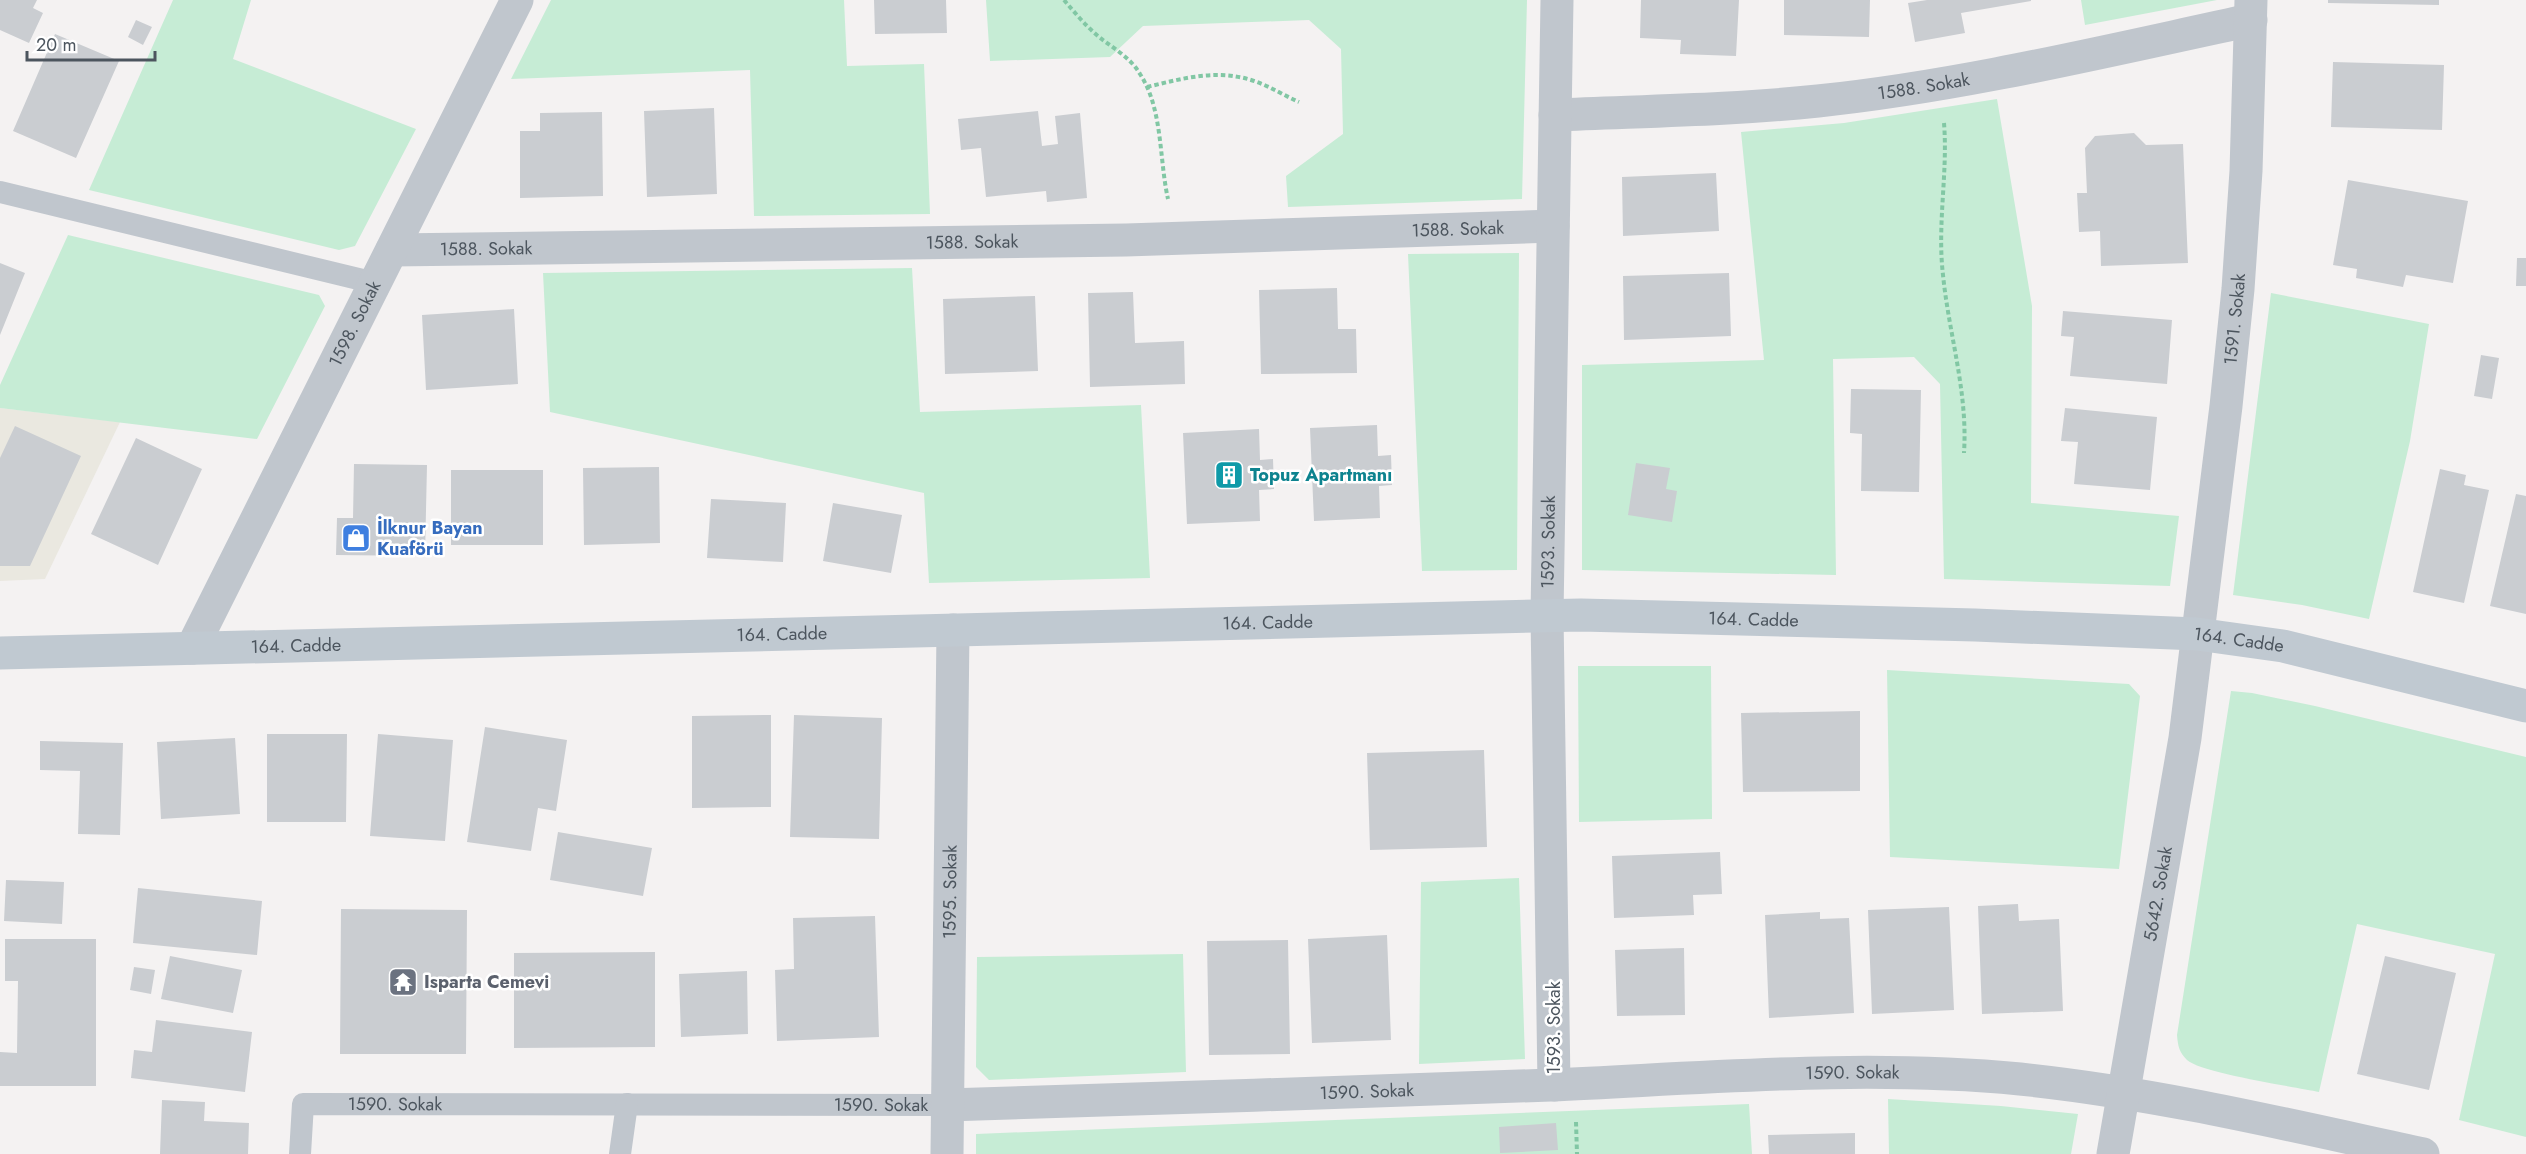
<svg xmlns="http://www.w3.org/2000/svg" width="2526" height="1154" viewBox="0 0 2526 1154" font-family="Jost,sans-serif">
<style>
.commercial{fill:#eae8e0}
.green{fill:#c6ecd5}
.building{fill:#cacdd1}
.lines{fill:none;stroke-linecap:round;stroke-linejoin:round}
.path{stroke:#81c7a4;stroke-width:4;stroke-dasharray:4.5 3;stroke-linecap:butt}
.service{stroke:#c0c6cd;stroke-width:22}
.minor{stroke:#c0c6cd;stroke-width:33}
.secondary{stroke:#c0c9d1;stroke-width:33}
.labels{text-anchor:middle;stroke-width:5;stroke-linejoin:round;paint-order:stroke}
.street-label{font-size:18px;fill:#4c555e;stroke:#fff}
.culture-label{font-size:18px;font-weight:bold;fill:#0d838f;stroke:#fff;text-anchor:start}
.shop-label{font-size:18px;font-weight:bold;fill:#366cbe;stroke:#fff;text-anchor:start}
.worship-label{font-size:18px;font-weight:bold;fill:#5b616d;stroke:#fff;text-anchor:start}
</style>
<rect width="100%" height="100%" fill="#f4f2f2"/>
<path class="commercial" d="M0,408l120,14 -75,157 -45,2z"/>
<path class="green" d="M173,0h78l-18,59 183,70 -61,117 -16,4 -250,-60z
M551,0h293l3,66 77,-2 6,150 -176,2 -4,-146 -239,9z
M986,0h541l-5,199 -234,8 -2,-31 57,-42 -2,-85 -32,-29 -166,6 -33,31 -120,4z
M2081,0h136l-132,25z
M1997,99l35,207 -1,197 148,13 -9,70 -226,-7 -4,-195 -26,-27 -81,2 3,216 -254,-5v-205l182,-5 -23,-228 103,-9z
M68,235l251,60 6,11 -68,133 -257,-31v-23z
M1519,253l-2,317 -95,1 -14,-317z
M912,268l8,144 221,-7 9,173 -221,5 -5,-90 -374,-81 -7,-139z
M2271,293l158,31 -19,117 -41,178 -67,-14 -69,-10z
M1578,666h133l1,153 -133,3z
M1887,670l242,14 11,12 -21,173 -229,-12z
M2231,691l21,2 63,13 211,51v380l-67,-17 36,-166 -138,-30 -38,168c-24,-5 -118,-19 -132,-32 -8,-8 -9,-14 -10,-25z
M1519,878l6,181 -106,5 2,-182z
M1183,954l3,118 -197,8 -13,-13 1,-110z
M1888,1099l113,7 77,8 -7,40h-182z
M1749,1104l3,50h-776v-20z"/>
<path class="building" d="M0,0h37l-4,8 10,5 -14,30 -29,-13z
M874,0h72l1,33 -72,1z
M1641,0h98l-3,56 -56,-2 1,-14 -41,-2z
M1784,0h86l-1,37 -85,-2z
M1927,0h104v1l-70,12 4,20 -50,9 -7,-39z
M2328,0h111v5l-111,-2z
M136,20l16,7 -9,18 -15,-8z
M55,34l64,27 -43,97 -63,-27z
M2333,62l111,3 -2,65 -111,-3z
M714,108l3,86 -70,3 -3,-86z
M1038,111l4,35 16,-2 -3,-28 25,-3 7,85 -40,4 -1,-11 -60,6 -5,-49 -20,2 -3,-31z
M602,112l1,84 -83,2v-67h20v-18z
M2134,133l12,12 37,-1 5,119 -87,3 -1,-35 -21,1 -2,-39h10l-2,-45 10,-12z
M1716,173l3,58 -96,5 -1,-59z
M2348,180l120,21 -15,82 -47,-8 -3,12 -47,-9 1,-9 -24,-4z
M2517,258h9v28h-10z
M0,263l25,10 -25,62z
M1729,273l2,63 -107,4 -1,-64z
M1337,288l1,41h18l1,44 -96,1 -2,-84z
M1133,292l2,51 49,-2 1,43 -95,3 -2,-94z
M1035,296l3,75 -93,3 -2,-75z
M514,309l4,75 -92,6 -4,-75z
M2063,311l109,9 -5,64 -97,-8 4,-39 -13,-1z
M2481,355l18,3 -7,41 -18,-3z
M1851,389l70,1 -2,102 -58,-1 1,-57 -12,-1z
M2065,408l92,9 -7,73 -76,-6 4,-42 -17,-1z
M1377,425l1,31 13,-1 1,30 -13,1 1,32 -66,3 -4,-93z
M15,426l66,30 -51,110h-30v-108z
M1259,429l1,31 13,-1 1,30 -15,1 1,31 -73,3 -4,-91z
M136,438l66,31 -44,96 -67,-31z
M1636,463l34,5 -4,21 11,2 -5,31 -44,-7z
M354,464l73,1 -2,91 -89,-1 1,-37h16z
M659,467l1,76 -76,2 -1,-77z
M2440,469l26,6 -2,10 25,5 -25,113 -51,-11z
M451,470h92v75h-92z
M2516,494l10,2v118l-36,-8z
M711,499l75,4 -3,59 -76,-4z
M833,503l69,12 -11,58 -68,-12z
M1860,711v80l-117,1 -2,-79z
M771,715v92l-79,1v-92z
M794,715l88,3 -3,121 -89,-2z
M485,727l82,13 -11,71 -18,-3 -7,43 -64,-9z
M267,734h80l-1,88h-79z
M378,734l75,6 -8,101 -75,-5z
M235,738l5,76 -79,5 -4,-77z
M40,741l83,2 -3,92 -42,-1 2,-63 -40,-1z
M1484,750l3,97 -117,3 -3,-97z
M558,832l94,16 -9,48 -93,-16z
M1720,852l2,42 -29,1 1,20 -80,3 -2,-62z
M6,880l58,2 -2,42 -58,-3z
M138,888l124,13 -5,54 -124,-12z
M2018,904l1,17 40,-2 4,92 -81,3 -4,-108z
M1949,907l5,103 -82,4 -4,-104z
M341,909l126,1 -1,144h-126z
M1820,912v7l29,-1 5,95 -85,5 -4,-103z
M875,916l4,121 -102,4 -2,-71 19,-1 -1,-51z
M1387,935l4,105 -79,3 -4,-104z
M5,939h91v147h-96v-34l17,1 1,-72h-13z
M1288,940l2,114 -81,1 -2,-114z
M1684,948l1,67 -68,1 -2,-66z
M655,952v95l-141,1v-95z
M170,956l72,14 -9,43 -72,-14z
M2385,956l71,17 -27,117 -72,-16z
M134,967l21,3 -4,24 -21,-4z
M747,971l1,63 -67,3 -2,-63z
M156,1020l96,12 -7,60 -114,-14 3,-28 18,2z
M162,1100l43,2 -1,19 45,2 -1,31h-88z
M1556,1123l2,27 -58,3 -1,-26z
M1855,1133v21h-86l-1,-19z"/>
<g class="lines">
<path class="path" d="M1064,0c11,13 22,26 35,37 14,11 32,21 41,37 23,35 19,85 28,125
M1147,87c37,-9 73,-19 110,-5 14,5 28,14 42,20
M1944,123c4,50 -7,101 -1,152 6,60 25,117 21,178
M1576,1122l1,32"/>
<g class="service">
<path d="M0,192l375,91"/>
<path id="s1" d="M300,1154l3,-50 644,1"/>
<path d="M620,1154l7,-50"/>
</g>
<g class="minor">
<path id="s2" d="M1555,115c87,-4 176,-5 263,-14 144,-15 292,-51 433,-81"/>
<path id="s3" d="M392,250l734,-10 427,-14"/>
<path id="s4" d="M192,648l325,-648"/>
<path id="s5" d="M1554,1085l-7,-470 10,-615"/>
<path id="s6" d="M947,1105c201,-7 403,-12 604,-20 156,-7 313,-21 469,-6 136,14 269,46 403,75"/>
<path id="s7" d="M947,1154l6,-524"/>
<path id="s8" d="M2113,1154l72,-416 41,-332 12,-117 8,-118 5,-171"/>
</g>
<path class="secondary" id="s9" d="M0,653l1581,-38 394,10 222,9 86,12 243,60"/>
</g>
<defs>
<g id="building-square" transform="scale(1.5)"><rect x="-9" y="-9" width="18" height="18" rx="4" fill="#0f9aa8" stroke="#fff"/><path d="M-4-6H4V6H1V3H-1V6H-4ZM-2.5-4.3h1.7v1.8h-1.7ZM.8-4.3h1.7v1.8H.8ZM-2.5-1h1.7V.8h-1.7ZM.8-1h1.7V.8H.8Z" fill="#fff"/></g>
<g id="shop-square" transform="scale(1.5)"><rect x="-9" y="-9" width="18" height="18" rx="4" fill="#3f7fe0" stroke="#fff"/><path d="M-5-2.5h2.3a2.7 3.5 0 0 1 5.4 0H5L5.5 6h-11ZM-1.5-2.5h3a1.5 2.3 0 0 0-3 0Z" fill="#fff"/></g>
<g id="temple-square" transform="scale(1.5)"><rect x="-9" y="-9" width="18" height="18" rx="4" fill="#6b7280" stroke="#fff"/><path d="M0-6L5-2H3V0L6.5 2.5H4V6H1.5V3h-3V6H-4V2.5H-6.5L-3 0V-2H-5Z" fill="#fff"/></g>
</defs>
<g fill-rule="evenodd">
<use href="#building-square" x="1229" y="475"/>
<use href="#shop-square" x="356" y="538"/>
<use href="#temple-square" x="403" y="982"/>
</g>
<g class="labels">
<g class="street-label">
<text dy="6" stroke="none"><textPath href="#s2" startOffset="370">1588. Sokak</textPath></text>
<text dy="6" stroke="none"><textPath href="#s3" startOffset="1066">1588. Sokak</textPath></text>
<text dy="6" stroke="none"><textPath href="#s3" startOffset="580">1588. Sokak</textPath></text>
<text dy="6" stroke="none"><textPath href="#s3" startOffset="94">1588. Sokak</textPath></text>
<text dy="6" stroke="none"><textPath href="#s8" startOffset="844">1591. Sokak</textPath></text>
<text dy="6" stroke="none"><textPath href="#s4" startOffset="363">1598. Sokak</textPath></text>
<text dy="6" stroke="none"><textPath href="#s5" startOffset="543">1593. Sokak</textPath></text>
<text dy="6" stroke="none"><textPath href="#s9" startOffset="1754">164. Cadde</textPath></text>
<text dy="6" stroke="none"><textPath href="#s9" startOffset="1268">164. Cadde</textPath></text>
<text dy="6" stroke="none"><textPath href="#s9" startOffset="782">164. Cadde</textPath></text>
<text dy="6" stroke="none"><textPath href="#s9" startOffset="2240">164. Cadde</textPath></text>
<text dy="6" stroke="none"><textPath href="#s9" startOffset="296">164. Cadde</textPath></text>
<text dy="6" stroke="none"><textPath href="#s7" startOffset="262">1595. Sokak</textPath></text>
<text dy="6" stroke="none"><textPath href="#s8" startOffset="264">5642. Sokak</textPath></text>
<text transform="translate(1554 1028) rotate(-90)" y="6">1593. Sokak</text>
<text dy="6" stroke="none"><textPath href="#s6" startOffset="906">1590. Sokak</textPath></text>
<text dy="6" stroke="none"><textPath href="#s6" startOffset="420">1590. Sokak</textPath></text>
<text dy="6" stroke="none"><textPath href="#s1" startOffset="142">1590. Sokak</textPath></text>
<text dy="6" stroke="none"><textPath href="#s1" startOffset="628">1590. Sokak</textPath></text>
</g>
<g class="culture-label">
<text x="1250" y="481">Topuz Apartmanı</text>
</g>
<g class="shop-label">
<text x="377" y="534">İlknur Bayan<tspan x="377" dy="21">Kuaförü</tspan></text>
</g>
<g class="worship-label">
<text x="424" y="988">Isparta Cemevi</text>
</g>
</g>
<path d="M27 51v9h128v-9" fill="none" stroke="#4c555e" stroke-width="3"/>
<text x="36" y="51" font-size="18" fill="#4c555e" stroke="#ffffff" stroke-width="4.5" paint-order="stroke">20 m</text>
</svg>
